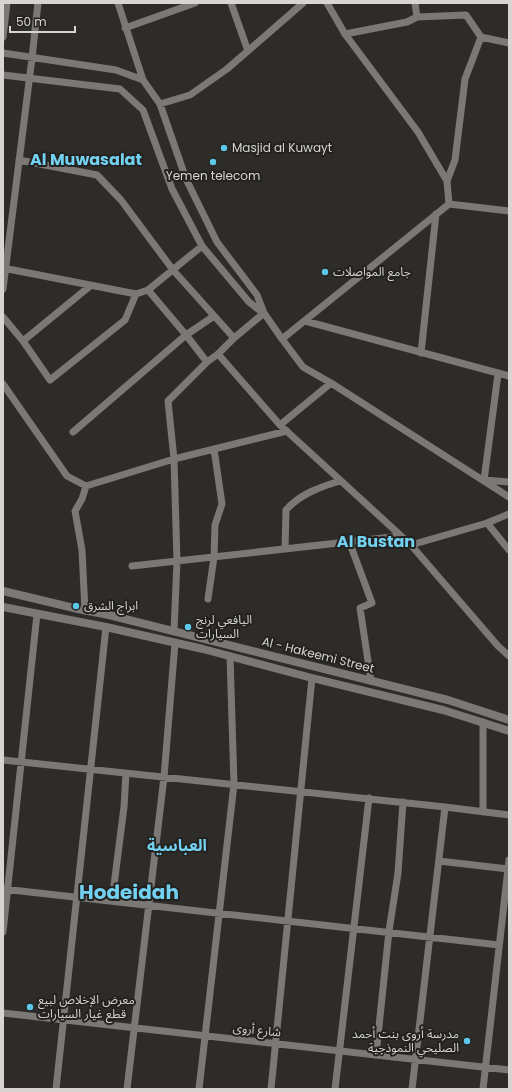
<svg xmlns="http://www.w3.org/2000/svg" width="512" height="1092" viewBox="0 0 512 1092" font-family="Poppins,'Noto Sans Arabic',sans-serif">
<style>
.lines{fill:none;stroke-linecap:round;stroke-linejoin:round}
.minor{stroke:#7b7875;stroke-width:7}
.tertiary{stroke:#7b7875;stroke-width:8}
.poi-dot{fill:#5dc7e8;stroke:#242220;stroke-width:1.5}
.labels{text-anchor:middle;stroke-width:4;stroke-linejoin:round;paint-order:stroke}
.poi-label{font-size:12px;fill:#d6d5d3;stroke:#242220;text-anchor:start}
.street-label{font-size:12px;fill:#d6d5d3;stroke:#242220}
.district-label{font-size:16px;font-weight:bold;fill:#73d2f1;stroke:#242220}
.town-label{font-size:20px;font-weight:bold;fill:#73d2f1;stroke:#242220}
</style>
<rect width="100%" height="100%" fill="#2e2c29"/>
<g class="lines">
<path class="minor" d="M118,3l25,77
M231,3l17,48
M417,17l49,-2 15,22 28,6
M125,28l70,-25
M345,34l62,-12 10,-5 -2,-14
M3,37l4,-34
M3,53l113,17 27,10 17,24 26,75 31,63 40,53 7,18 18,26 21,28 28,16 178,114
M3,75l117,14 23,21 29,79 30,57 47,56 14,11
M160,104l30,-9 37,-26 76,-66
M19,160l78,15 24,25 52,70 61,68
M447,181l8,-21 10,-81 16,-42
M449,204l60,7
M3,268l133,26 12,-4 54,-44
M3,289l29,-231 6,-55
M148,290l38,45 21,27
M264,313l-30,25 -16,16 62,71
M3,317l20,24 27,39 75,-60 11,-26
M305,321l204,55
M282,339l167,-135 -2,-23 -29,-49 -73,-98 -18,-31
M23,341l67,-55
M421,353l15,-139
M218,354l-11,8 -39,39 6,58 113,-28
M498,374l-14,106 25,2
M331,383l-51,42 131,120
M3,384l64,92 19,10 88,-27 3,102 -3,70
M73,432l113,-97 28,-19
M509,514l-22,9 -76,22 87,101 11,10
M487,523l22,27
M349,541l23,62 -12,5 11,73
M285,549l1,-39c14,-16 34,-23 54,-29
M132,566l269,-30
M208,599l6,-42 1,-32 7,-21 -8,-55
M85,611l-3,-61 -7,-39 7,-12 4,-13
M483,722v90
M3,760l442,47
M439,861l69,8
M3,889l496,56
M112,901l12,-94 2,-34
M3,932l34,-318
M3,1013l506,57
M376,1055l13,-124 9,-58 5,-71
M56,1089l50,-462
M127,1089l37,-312 11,-134
M199,1089l35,-305 -4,-128
M271,1089l41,-411
M335,1089l34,-291
M412,1089l33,-282 64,8
M483,1089l26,-229"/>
<path class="tertiary" d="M3,591l75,18 31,6 339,85 61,20
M3,607l103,20 97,22 109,29 131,32 66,21"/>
</g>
<g class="poi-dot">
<circle cx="224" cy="148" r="4"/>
<circle cx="213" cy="162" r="4"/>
<circle cx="325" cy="272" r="4"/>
<circle cx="76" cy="606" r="4"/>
<circle cx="188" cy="627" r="4"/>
<circle cx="30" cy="1007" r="4"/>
<circle cx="467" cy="1041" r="4"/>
</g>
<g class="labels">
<g class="poi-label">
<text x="232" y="152">Masjid al Kuwayt</text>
<text x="213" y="180" text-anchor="middle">Yemen telecom</text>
<text x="333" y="276">جامع المواصلات</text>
<text x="84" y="610">ابراج الشرق</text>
<text x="196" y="624">اليافعي لرنج<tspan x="196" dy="14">السيارات</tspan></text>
<text x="38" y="1004">معرض الإخلاص لبيع<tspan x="38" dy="14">قطع غيار السيارات</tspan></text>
<text x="459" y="1038" text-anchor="end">مدرسة أروى بنت أحمد<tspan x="459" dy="14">الصليحي النموذجية</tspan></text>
</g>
<g class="street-label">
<text transform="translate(318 655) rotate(14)" y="4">Al - Hakeemi Street</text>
<text transform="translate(257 1030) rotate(6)" y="4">شارع أروى</text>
</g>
<g class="district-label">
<text x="86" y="165">Al Muwasalat</text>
<text x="376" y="547">Al Bustan</text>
<text x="177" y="851">العباسية</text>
</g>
<g class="town-label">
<text x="129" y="899">Hodeidah</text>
</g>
</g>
<rect width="512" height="1092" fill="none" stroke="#d6d5d3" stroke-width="8"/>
<path d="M10 26v6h65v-6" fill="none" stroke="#d6d5d3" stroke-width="2"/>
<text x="16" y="26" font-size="12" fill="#d6d5d3" stroke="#242220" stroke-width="3" paint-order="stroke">50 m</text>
</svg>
